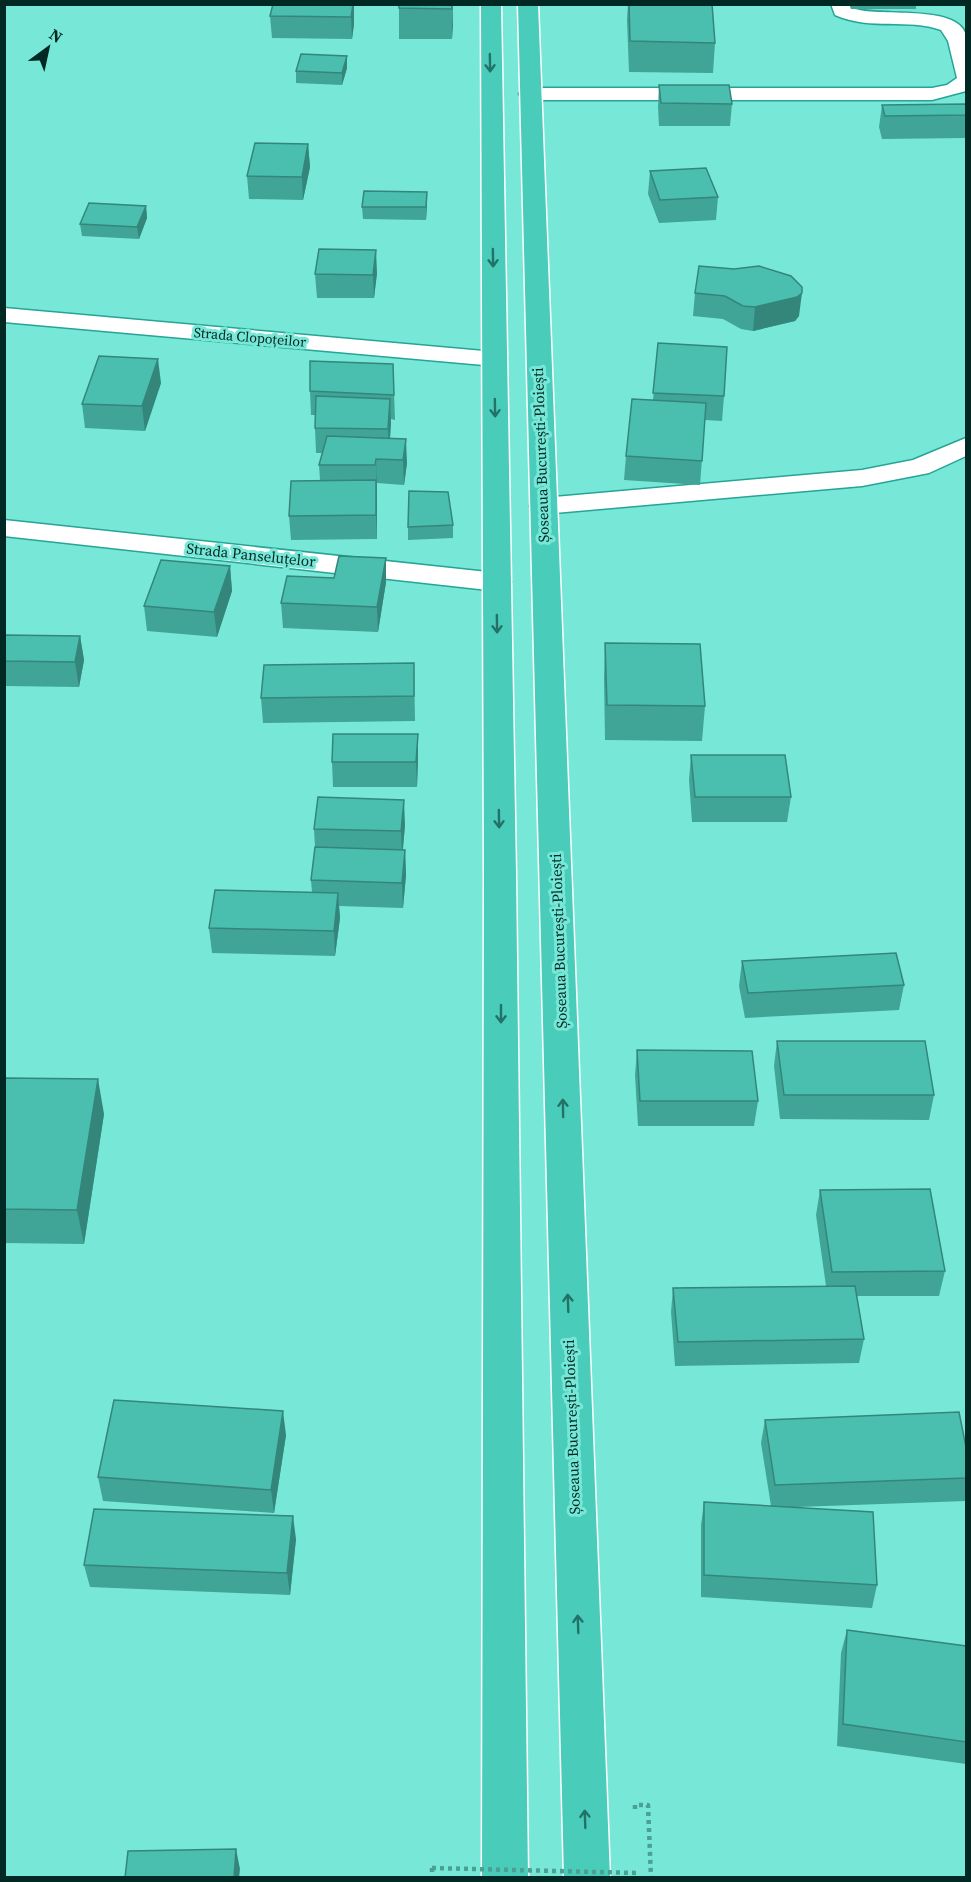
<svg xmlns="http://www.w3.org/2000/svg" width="971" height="1882" viewBox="0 0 971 1882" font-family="'Source Serif 4',serif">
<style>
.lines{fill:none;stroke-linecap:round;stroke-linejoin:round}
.street-casing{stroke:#26a496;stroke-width:3}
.highway-casing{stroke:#fff;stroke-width:3}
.path{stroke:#4ba094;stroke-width:4.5;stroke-dasharray:4 4;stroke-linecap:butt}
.street{fill:#fff;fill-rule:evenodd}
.highway{fill:#4accbb;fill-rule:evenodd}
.path-bridge{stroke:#4ba094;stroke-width:4.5;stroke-dasharray:4 4;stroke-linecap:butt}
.wall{fill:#40a497}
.shaded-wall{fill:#34867b}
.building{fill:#4abfb0;stroke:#34867b;stroke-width:1.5}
.oneway{stroke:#227267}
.labels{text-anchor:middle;stroke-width:6;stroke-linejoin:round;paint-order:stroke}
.far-street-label{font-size:14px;fill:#022823;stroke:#77e8d8}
.street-label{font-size:15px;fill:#022823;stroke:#77e8d8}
</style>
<rect width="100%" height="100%" fill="#77e8d8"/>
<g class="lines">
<g class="street-casing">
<path id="street" d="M831,4h20l1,4c25,10 105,-5 114,27 4,14 0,41 0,56l-34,9h-402l-8,-1 -3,-5 3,-5 8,-1h402l15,-3 10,-7 -9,-37 -7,-11c-34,-12 -69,1 -106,-15z
M4,308l491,44 9,2 3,5 -3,5 -9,2 -491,-44z
M966,438v18l-37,17 -67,13 -319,28 -10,-2 -3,-6 3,-6 10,-2 319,-28 51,-10z
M4,520l493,53 10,3 4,6 -4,6 -10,3 -493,-55z"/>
</g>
<g class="highway-casing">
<path id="highway" d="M481,4h20l15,870 12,1004h-46l2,-1004z
M518,4h20l72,1874h-46z"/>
</g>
<path class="path" d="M635,1809v-4h13l3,73
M432,1868v10"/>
<use href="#street" class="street"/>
<use href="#highway" class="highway"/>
<path class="path-bridge" d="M432,1868l206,5"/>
</g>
<path class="wall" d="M354,4v20l-2,15 -80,-1 -2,-22z
M453,4l-1,35h-53v-31z
M628,4h84l3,39 -2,30 -84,-1 -2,-52z
M849,4h67v5h-65z
M347,56v12l-5,17 -46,-2v-12z
M659,85l73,19 -2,22h-71l-1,-19z
M966,104v34l-84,1 -3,-12 3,-22z
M308,144l2,23 -7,33 -54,-1 -2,-23z
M650,171l68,26 -2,23 -57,3 -11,-29z
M427,204l-1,16 -63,-1 -1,-12z
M146,206l1,12 -8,21 -57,-3 -2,-12z
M699,266l100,50 -4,5 -42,10 -12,-2 -18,-10 -30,-3 2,-23z
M377,273l-3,25h-57l-2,-24z
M658,343l66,53 -2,25 -17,-1 -5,65 -76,-5 2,-24 27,-56z
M393,364l2,56 -4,-1 -1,19 17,25 -3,22 -27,-2v56l-86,1 -2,-24 31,-36 -1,-15 3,-12h-6l-1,-25v-13h-4l-1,-24z
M161,383l-16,48 -60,-3 -3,-24z
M453,525v13l-45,2v-13z
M230,566l2,25 -15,46 -70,-6 -3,-25z
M386,582l-8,50 -95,-4 -2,-25z
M4,635l76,1 4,24 -5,27 -75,-1z
M605,643l100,63 -3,35 -97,-1 -1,-62z
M414,663l1,58 -152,2 -2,-25z
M418,734v25l-1,28h-84l-1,-25z
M691,755l100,42 -4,25h-95l-3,-42z
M405,825l-2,25h2l1,25 -3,33 -64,-2 1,12 -5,38 -123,-3 -3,-25 103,-36 -1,-12 4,-33 -1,-18z
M742,961l162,24 -5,25 -154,8 -6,-32z
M777,1041l157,54 -5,25 -149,-1 -6,-53z
M637,1050l121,51 -4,25h-116l-3,-51z
M4,1078l100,36 -20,130 -80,-1z
M820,1190l125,81 -6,25h-82l7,43 -5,24 -184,3 -4,-54 2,-24 153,-2 -10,-71z
M765,1420l201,58v23l-169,6 80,78 -5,23 -171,-11v-72l3,-23 67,4 -10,-63z
M286,1435l-12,78 -171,-12 -5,-24z
M296,1539l-6,56 -200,-8 -6,-22z
M847,1630l119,16v118l-129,-18 4,-93z"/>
<path class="shaded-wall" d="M354,4v20l-2,15 -1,-22z
M452,4l1,22 -1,13z
M347,56v12l-5,17v-12z
M308,144l2,23 -7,33 -1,-23z
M427,192v12l-1,16v-13z
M146,206l1,12 -8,21 -2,-12z
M376,250l1,23 -3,25 -1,-23z
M802,293l-3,23 -4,5 -42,10 2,-24z
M158,359l3,24 -16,48 -3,-25z
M390,399l1,24 -2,30 -1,-24z
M406,439l1,24 -3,22 -1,-25z
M376,459l1,45v35l-1,-24z
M386,558v24l-8,50 -1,-25z
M230,566l2,25 -15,46 -3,-25z
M80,636l4,24 -5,27 -4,-25z
M418,734v25l-1,28 -1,-25z
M404,800l1,25 -3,31 -1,-25z
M405,850l1,25 -3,33 -1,-25z
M338,893l2,25 -5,38 -1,-25z
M98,1079l6,35 -20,130 -7,-34z
M283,1411l3,24 -12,78 -3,-23z
M293,1516l3,23 -6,56 -3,-22z
M236,1849l4,20 -1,9h-5z"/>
<path class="building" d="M273,4h80l-2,13 -81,-1z
M399,4h53v5l-53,-1z
M629,4h83l3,39 -85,-2z
M301,54l46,2 -5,17 -46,-2z
M659,85h70l3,19 -71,-1z
M966,104v11l-81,1 -3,-11z
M255,143l53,1 -6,33 -55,-1z
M706,168l12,29 -58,3 -10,-29z
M364,191l63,1 -1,15h-64z
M89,203l57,3 -9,21 -57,-3z
M319,249l57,1 -3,25 -58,-1z
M699,266l35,3 25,-3 32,10 11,11v6l-5,4 -42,10 -12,-1 -18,-10 -30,-3z
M658,343l69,4 -3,49 -71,-3z
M99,356l59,3 -16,47 -60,-2z
M310,361l83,3 1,31 -84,-4z
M316,396l74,3 -2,30 -73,-1z
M632,399l74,4 -4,58 -76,-5z
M327,436l79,3 -3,21 -27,-1 -1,6h-56z
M376,480v35l-87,1 2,-35z
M409,491l39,1 5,33 -45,2z
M339,556l47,2 -9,49 -96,-4 6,-27 47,2z
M161,560l69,6 -16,46 -70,-6z
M4,635l76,1 -5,26 -71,-1z
M605,643l95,1 5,62 -98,-1z
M414,663v33l-153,2 3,-33z
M333,734h85l-2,28h-84z
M691,755h94l6,42h-96z
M318,797l86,3 -3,31 -87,-2z
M315,847l90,3 -3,33 -91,-3z
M215,890l123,3 -4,38 -125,-3z
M896,953l8,32 -156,8 -6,-32z
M777,1041h148l9,54h-150z
M637,1050l115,1 6,50h-118z
M4,1078l94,1 -21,131 -73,-1z
M930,1189l15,82 -113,1 -12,-82z
M855,1286l9,53 -186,3 -5,-54z
M114,1400l169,11 -12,79 -173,-13z
M959,1412l7,35v31l-191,7 -10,-65z
M704,1502l169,10 4,73 -173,-10z
M94,1509l199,7 -6,57 -203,-8z
M847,1630l119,16v96l-123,-18z
M236,1849l-2,29h-109l3,-27z"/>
<defs><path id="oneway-shaft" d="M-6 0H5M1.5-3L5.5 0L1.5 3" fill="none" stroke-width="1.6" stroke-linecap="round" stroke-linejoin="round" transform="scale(1.5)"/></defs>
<g class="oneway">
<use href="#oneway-shaft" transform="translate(490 63) rotate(89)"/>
<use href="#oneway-shaft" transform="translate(493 258) rotate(89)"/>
<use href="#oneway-shaft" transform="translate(495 408) rotate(89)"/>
<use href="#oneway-shaft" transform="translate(497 624) rotate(89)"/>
<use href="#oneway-shaft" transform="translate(499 819) rotate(89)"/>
<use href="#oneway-shaft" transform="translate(501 1014) rotate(90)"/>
<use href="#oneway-shaft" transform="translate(563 1108) rotate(-91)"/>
<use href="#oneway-shaft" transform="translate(568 1303) rotate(-92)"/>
<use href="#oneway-shaft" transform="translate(578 1624) rotate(-92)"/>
<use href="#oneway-shaft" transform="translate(585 1819) rotate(-92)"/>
</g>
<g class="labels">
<g class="far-street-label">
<text transform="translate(250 337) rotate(5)" y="5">Strada Clopoțeilor</text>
</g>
<g class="street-label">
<text transform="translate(541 455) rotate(-92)" y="5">Șoseaua București-Ploiești</text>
<text transform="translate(251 555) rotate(6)" y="5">Strada Panseluțelor</text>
<text transform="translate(559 941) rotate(-92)" y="5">Șoseaua București-Ploiești</text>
<text transform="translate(572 1427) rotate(-92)" y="5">Șoseaua București-Ploiești</text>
</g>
</g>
<rect width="971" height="1882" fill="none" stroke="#022823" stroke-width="12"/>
<g transform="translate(48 48) rotate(33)" stroke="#77e8d8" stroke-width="4.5" paint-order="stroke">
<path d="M0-4.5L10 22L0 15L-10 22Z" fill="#022823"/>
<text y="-9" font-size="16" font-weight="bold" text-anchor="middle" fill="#022823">N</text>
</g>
</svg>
